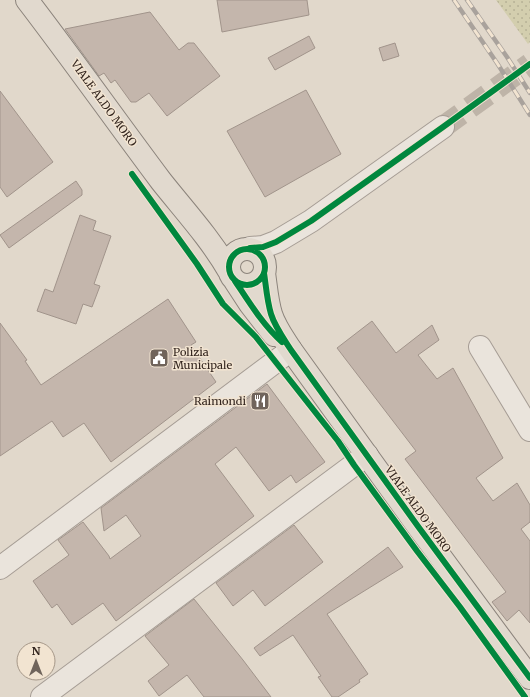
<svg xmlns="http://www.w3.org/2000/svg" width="530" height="697" viewBox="0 0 530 697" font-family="Merriweather,serif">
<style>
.grass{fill:url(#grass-dots)}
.building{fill:#c4b6ac;stroke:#a1948b}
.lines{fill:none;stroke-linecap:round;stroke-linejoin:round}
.minor-tunnel{stroke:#beb4a8;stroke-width:22;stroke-dasharray:22 11;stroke-linecap:butt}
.minor-casing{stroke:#a69d95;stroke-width:24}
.major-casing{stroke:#8b837b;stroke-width:24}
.minor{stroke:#eae4dc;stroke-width:22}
.major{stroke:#e1d9ce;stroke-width:22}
.rail-casing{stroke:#a9a29c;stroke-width:4.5}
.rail{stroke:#f2e4d1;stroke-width:3;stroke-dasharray:9;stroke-linecap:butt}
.cycleway-casing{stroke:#f2e4d1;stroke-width:8}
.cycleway{stroke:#00873e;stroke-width:6}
.labels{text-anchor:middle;stroke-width:3;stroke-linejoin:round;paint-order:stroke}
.street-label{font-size:11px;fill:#33251e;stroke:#f2e4d1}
.poi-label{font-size:11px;fill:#33251e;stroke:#f2e4d1;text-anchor:start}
</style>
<defs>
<pattern id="grass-dots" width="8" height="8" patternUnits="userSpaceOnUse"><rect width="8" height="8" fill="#d3ceae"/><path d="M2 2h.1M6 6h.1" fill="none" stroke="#b6b195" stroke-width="1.8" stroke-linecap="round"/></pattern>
</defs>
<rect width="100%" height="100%" fill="#e1d8cb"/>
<path class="grass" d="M496,0h34v42l-2,2z"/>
<path class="building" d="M217,0h90l2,15 -87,17z
M150,12l29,38 9,-7h6l26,33 -53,40 -18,-23 -13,9h-5l-16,-22 -4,3 -7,-10 -5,3 -34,-47z
M309,36l6,12 -40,22 -7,-12z
M395,43l4,13 -16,5 -4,-13z
M306,90l35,64 -76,43 -38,-66z
M0,91l53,71 -46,35 -7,-10z
M76,181l6,9v5l-73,53 -9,-13z
M80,215l16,6 -3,9 18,6 -17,48 6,2 -8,21 -9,-3 -7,20 -39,-13 8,-22 8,3z
M168,299l28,43 -5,3 25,37 -105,80 -27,-39 -21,14 -11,-16 -52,35v-133l27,37 -2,1 16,24z
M372,321l24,32 36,-28 7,15 -21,15 19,24 16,-11 50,90 -27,20 17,23 24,-18 13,22v17l-9,7 9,12v82l-11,-13 -12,11 -15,-19 14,-10 -101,-133 11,-8 -79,-103z
M267,384l58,78 -29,21 -5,-8 -22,16 -33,-44 -21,17 39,52 -138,105 -13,-18 -31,22 -15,-21 -5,4 -19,-27 36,-26 -11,-15 25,-18 26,34 1,3 31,-23 -15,-21 -22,16 -3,-23z
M294,525l29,37 -58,44 -12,-16 -20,16 -17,-23z
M388,547l15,20 -76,47 41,60 -9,6 1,2 -22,15h-6l-14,-20 3,-1 -28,-41 -33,21 -6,-8z
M194,599l49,61 28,37h-67l-17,-22 -28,21 -11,-15 21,-16 -24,-29z"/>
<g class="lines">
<path class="minor-tunnel" d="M443,127l87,-63"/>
<g class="minor-casing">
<path id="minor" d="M250,248l13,-1 13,-5 35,-21 132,-94
M480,347l50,83
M0,568l291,-218
M42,697l325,-242"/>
</g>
<g class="major-casing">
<path id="major" d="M27,0c46,60 89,121 134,181 23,29 49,57 68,90
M229 267a18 18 0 1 1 36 0a18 18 0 1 1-36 0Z
M264,273c2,13 3,28 7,41 4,13 13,25 20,36l126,175 113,153
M235,281l15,23 24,31"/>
</g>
<use href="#minor" class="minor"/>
<use href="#major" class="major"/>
<g class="rail-casing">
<path id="rail" d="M454,0l43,63 33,52
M467,0l40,57 23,36"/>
</g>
<use href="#rail" class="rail"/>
<g class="cycleway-casing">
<path id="cycleway" d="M132,174l65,90 26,40 33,33 82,104 16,24 63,86 43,56 65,90
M250,248l13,-1 13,-5 35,-21 132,-94 87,-63
M229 267a18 18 0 1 1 36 0a18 18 0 1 1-36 0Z
M264,273c2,13 3,28 7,41 4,13 13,25 20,36l126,175 113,153
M235,281c14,21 28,44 47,61"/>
</g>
<use href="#cycleway" class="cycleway"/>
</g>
<defs>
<g id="civic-square" transform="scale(1)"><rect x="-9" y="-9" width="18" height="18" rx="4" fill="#70645b" stroke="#f2e4d1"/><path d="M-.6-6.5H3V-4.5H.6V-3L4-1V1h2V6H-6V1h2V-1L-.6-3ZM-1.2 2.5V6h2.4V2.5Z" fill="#fff"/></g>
<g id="restaurant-square" transform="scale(1)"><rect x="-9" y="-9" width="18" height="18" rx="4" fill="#70645b" stroke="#f2e4d1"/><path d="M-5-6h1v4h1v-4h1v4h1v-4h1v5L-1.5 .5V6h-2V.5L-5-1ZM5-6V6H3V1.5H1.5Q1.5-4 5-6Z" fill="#fff"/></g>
</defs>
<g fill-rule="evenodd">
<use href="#civic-square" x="159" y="358"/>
<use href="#restaurant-square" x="260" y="401"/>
</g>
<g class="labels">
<g class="street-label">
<text transform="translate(104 103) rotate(54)" y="4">VIALE ALDO MORO</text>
<text transform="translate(418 509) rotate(54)" y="4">VIALE ALDO MORO</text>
</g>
<g class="poi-label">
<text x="173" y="356">Polizia<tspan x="173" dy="13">Municipale</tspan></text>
<text x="246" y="405" text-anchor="end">Raimondi</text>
</g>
</g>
<g transform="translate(36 661)"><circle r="19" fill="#f2e4d1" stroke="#a69889"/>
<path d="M0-3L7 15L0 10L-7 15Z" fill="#70645b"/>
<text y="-6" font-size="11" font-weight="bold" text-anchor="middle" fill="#33251e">N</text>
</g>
</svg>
